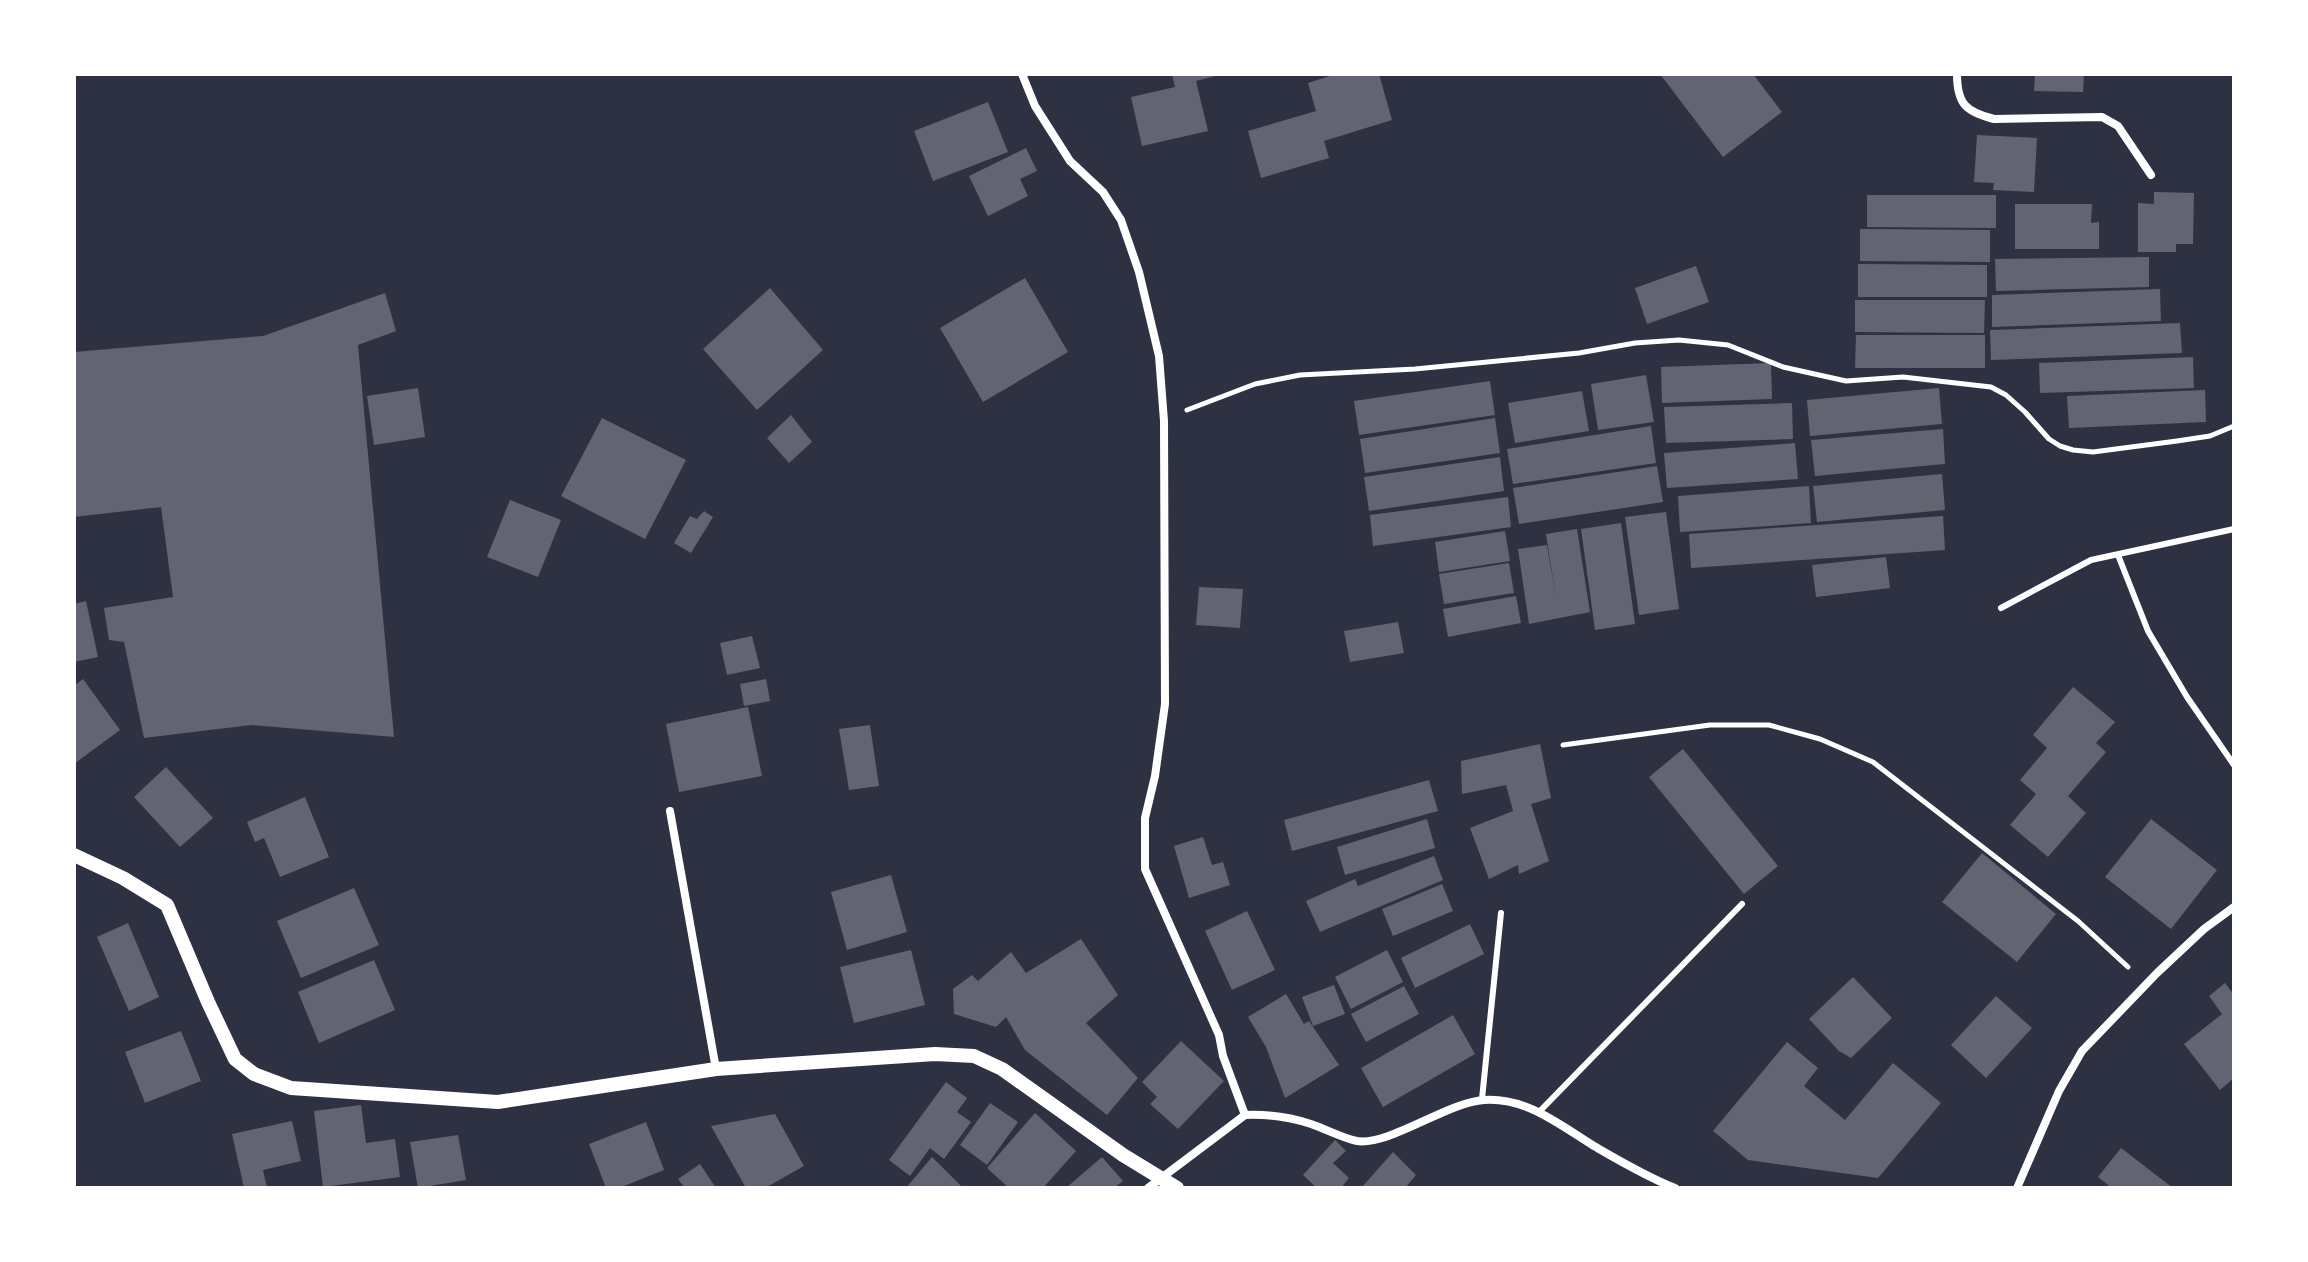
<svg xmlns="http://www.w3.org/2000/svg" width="2308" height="1262" viewBox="0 0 2308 1262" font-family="Lora,serif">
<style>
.building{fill:#626471}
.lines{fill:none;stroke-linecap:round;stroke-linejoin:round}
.path{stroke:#fff;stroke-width:5}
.service{stroke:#fff;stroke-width:6}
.minor{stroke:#fff;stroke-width:8}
.tertiary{stroke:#fff;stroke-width:14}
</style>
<rect width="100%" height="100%" fill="#2d3142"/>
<path class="building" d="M1172,74h51l-27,7 12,50 -66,15 -11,-49 44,-10z
M1336,74h43l13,46 -68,21 5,17 -68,20 -13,-47 68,-20 -8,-28z
M1660,74h93l29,38 -59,45z
M2035,74h49l-1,18 -49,-1z
M988,102l20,50 -75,29 -19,-50z
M1977,135l60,3 -3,54 -41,-2 1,-7 -20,-1z
M1026,148l11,23 -17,8 8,17 -40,20 -19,-40z
M2154,192l40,1 -1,51h-17v8h-38v-49l16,1z
M1867,195h129v33l-129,-1z
M2015,204h77l-1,19 8,-1v27h-84z
M1860,229l130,1v32l-130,-1z
M2149,257v30l-153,4 -1,-32z
M1858,264l129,1v32h-129z
M1696,266l13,36 -62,22 -12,-36z
M1025,278l43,74 -85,50 -43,-74z
M770,288l53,62 -66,60 -54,-61z
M2160,289l1,32 -169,6v-32z
M385,293l11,38 -38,14 36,392 -143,-12 -107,13 -20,-96 -15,-2 -5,-32 69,-11 -12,-90 -87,10v-165l189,-16z
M1855,300h130l-1,33 -129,-1z
M2180,323l2,30 -191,7 -1,-30z
M1856,335h129v33h-130z
M2193,357l1,31 -154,5 -1,-30z
M1771,363l1,36 -110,4 -1,-36z
M1646,375l8,47 -56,8 -7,-46z
M1490,381l5,34 -136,20 -5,-34z
M418,388l7,49 -51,8 -7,-49z
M1939,388l3,36 -132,12 -3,-36z
M2205,390l1,32 -137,6 -2,-32z
M1582,391l7,40 -74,12 -7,-40z
M1792,403l1,36 -127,4 -2,-36z
M791,415l21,27 -23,21 -22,-25z
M602,418l84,42 -41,79 -84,-43z
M1495,418l5,35 -135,20 -5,-34z
M1651,426l5,37 -143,21 -6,-35z
M1943,429l2,35 -130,12 -4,-36z
M1795,443l3,36 -131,9 -3,-35z
M1500,457l4,34 -135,20 -5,-34z
M1657,466l6,36 -144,22 -6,-36z
M1942,474l3,36 -128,12 -4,-36z
M1809,486l2,37 -131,9 -2,-36z
M1508,497l3,30 -138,19 -3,-31z
M510,500l51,20 -23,57 -51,-20z
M704,511l9,6 -22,36 -17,-10 16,-27 7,3z
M1666,512l13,97 -40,6 -14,-98z
M1943,516l2,34 -254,18 -2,-34z
M1621,523l14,101 -40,6 -14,-101z
M1577,529l13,83 -61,12 -11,-75 29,-4 9,53 -10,-64z
M1505,531l5,30 -71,11 -4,-30z
M1886,557l4,31 -74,9 -4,-32z
M1509,563l5,30 -70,11 -5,-30z
M1199,587l44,2 -3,39 -44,-3z
M1516,596l5,27 -73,14 -5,-28z
M86,601l12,56 -24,5v-58z
M1398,622l6,31 -54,9 -6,-31z
M752,636l8,32 -33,7 -7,-32z
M83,679l37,51 -46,34v-78z
M766,679l4,22 -26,5 -4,-22z
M2073,687l42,35 -19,21 10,9 -38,44 18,17 -38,44 -38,-32 26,-31 -16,-14 27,-32 -14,-13z
M748,707l14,69 -83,16 -13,-68z
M870,725l9,61 -30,4 -10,-61z
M1540,744l11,54 -20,6 18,57 -30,13 -1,-9 -29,14 -19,-51 43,-17 -7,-26 -44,9 -1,-33z
M1683,749l95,117 -34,28 -95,-117z
M166,767l47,51 -33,29 -46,-50z
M1429,780l9,31 -146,40 -8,-31z
M305,797l24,60 -49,20 -16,-39 -9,4 -8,-20z
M1427,819l8,29 -90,27 -8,-28z
M2151,819l66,51 -46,59 -66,-52z
M1203,837l9,28 11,-3 7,23 -41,13 -15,-52z
M1982,853l74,61 -39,48 -75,-60z
M1434,856l9,24 -123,52 -14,-31 49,-22 3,7z
M891,875l16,57 -60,18 -16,-58z
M1442,884l11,27 -60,25 -11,-27z
M354,888l25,57 -78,33 -24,-57z
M1247,911l28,59 -43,20 -27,-59z
M128,923l31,74 -30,14 -32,-74z
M1470,924l14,30 -69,34 -14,-30z
M1081,939l37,56 -32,28 52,55 -31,37 -82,-65 -19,-33 -10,10 -42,-13 -1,-25 19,-14 6,6 33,-29 15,21z
M911,950l14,55 -71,18 -14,-56z
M1387,950l16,32 -52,27 -16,-32z
M374,960l21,50 -76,33 -21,-51z
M1853,977l39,41 -41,40 -12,-7 -30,-32z
M2225,983l9,12v83l-14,12 -36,-46 38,-30 -13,-18z
M1334,985l11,29 -32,12 -11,-29z
M1404,986l15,28 -53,28 -15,-28z
M1286,994l18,30 5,-3 30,44 -54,33 -19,-51 -18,-30z
M1996,996l36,32 -46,50 -35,-33z
M1453,1015l22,39 -92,53 -22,-39z
M181,1031l20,50 -56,22 -20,-51z
M1181,1041l43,40 -46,48 -28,-25 7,-7 -15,-15z
M1787,1042l31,26 -14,18 41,34 48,-57 48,40 -63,75 -130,-18 -35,-29z
M946,1082l21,16 -10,14 14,10 -27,37 -14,-11 -20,28 -21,-16z
M990,1103l28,19 -31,43 -27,-20z
M361,1105l5,38 29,-4 5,38 -77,10 -9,-76z
M1035,1113l41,38 -33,37h-34l-22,-20z
M775,1114l29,52 -39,22h-19l-35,-62z
M292,1121l9,40 -38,9 4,18h-23l-12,-54z
M646,1122l18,48 -45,18h-13l-17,-44z
M458,1135l8,45 -48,8 -8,-46z
M1335,1140l11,11 -13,12 16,15 -8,10h-24l-14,-13z
M2121,1148l52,40h-61l-14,-11z
M1393,1152l23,23 -11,13h-44z
M932,1157l31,31h-57z
M1102,1157l21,24 -9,7h-48z
M700,1164l16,24h-31l-7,-9z"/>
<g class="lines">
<path class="path" d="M1187,410l68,-26 45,-9 115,-6 164,-16 56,-10 44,-3 49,5 55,22 63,14 57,-4 88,10 15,8 19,17 24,27 11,7 13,4 20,2 84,-11 33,-5 24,-10
M1563,745l147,-20h59l51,14 53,23 205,159 50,46"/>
<path class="service" d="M2118,555l30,76 39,66 47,68
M2001,608l90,-48 143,-31
M1482,1099l19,-186
M1539,1112l203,-208"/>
<path class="minor" d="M1022,74l13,32 35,55 33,31 18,28 18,52 20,84 5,65 1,283 -10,72 -10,42v51l74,166 4,21 22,59
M1957,74c0,30 9,38 37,45l108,-2 16,9 33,49
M670,811l46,258
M1245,1115c23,-1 44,2 66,9 15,5 31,14 46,17 32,5 91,-39 127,-41 42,-3 76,25 110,46 26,15 53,31 81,42
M1148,1188l97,-73
M2017,1188l42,-97 23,-40 75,-78 47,-44 30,-22"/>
<path class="tertiary" d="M74,855l49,23 44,27 41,97 27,57 19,15 37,14 207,14 218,-33 219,-15 39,2 28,13 121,86 54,33"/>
</g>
<rect width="2308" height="1262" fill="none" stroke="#ffffff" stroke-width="152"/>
</svg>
